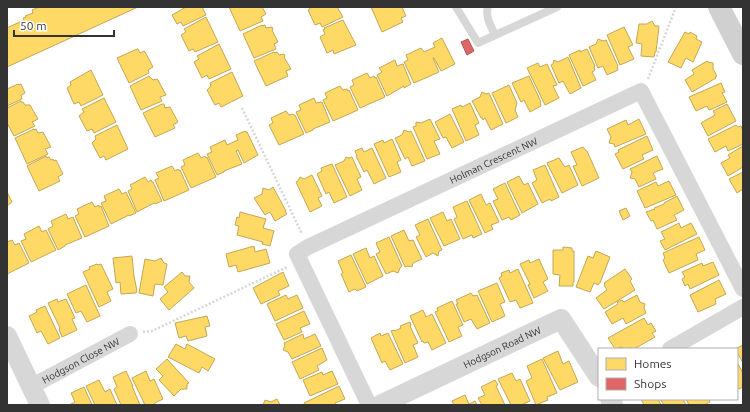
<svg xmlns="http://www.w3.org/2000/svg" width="750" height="412" viewBox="0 0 750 412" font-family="Ubuntu,sans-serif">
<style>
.homes{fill:#ffd966;stroke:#c2a757}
.shops{fill:#e06666;stroke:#ac5757}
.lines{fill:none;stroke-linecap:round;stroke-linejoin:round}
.path{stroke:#d6d6d6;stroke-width:2.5;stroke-dasharray:2 2;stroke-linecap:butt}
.service{stroke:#d7d7d7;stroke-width:8}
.minor{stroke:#d7d7d7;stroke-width:16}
.tertiary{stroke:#d7d7d7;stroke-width:20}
.secondary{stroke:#d0d0d0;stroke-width:22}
.labels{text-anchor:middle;stroke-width:4;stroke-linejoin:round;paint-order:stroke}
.street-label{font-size:10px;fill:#333;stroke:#fff}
</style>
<rect width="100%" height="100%" fill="#fff"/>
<path class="homes" d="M39,7h99l-131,60v-39l17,-8 -1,-2 3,-1 -1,-1 8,-3 -1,-3z
M186,7h16l4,8 -23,11 -2,-4 -4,2 -5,-9z
M229,7h33l4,7 -5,3 2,4 -23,10z
M309,7h28l6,10 -21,10 -2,-4 -5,2 -7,-15 2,-1z
M371,7h31l4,9 -5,2 2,4 -21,10z
M206,17l12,25 -23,10 -2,-3 -4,2 -8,-16 5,-3 -2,-3z
M343,20l13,25 -22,9 -1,-4 -6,3 -7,-16 5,-3 -2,-4 2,-1 -1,-1z
M652,21l3,5h4l-3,26h-1l-1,5 -13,-1 1,-12 -6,-1 3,-19h8z
M262,25v1l3,-1 1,3 6,-1 1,2 -1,1 6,12 -4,2 2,5 -22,9 -11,-24z
M624,27l9,18 -5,2 6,12 -14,6 -13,-30z
M685,32l4,2 1,-2 7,4 -1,3 6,3 -9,20 -7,-4 -5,10 -13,-6z
M442,38l13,26 -14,7 -7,-13h-1l6,14 -25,11 -10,-21 4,-2 -2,-5 15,-7 3,4 11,-5 -2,-4z
M598,39l5,2 3,-1 12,26 -1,1 1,3 -11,5 -4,-9 -5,2 -9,-21 7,-3z
M219,44l12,25 -22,10 -2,-4 -5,3 -8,-16 5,-3 -2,-3z
M137,49h1l2,4 4,-2 1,1 8,15 -5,3 1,3 -20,10 -12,-25z
M587,49l8,17 -1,1 1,3 -3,2 4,8 -13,6 -14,-31 11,-5v2z
M274,52l1,1 2,-1 2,3 5,-1 1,2 -1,1 7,12 -5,2 2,5 -22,10 -12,-25z
M568,57l13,31 -11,6 -7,-13 -4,2 -8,-18 2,-1 1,-4 4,2z
M395,60l2,6 6,-2 8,20 -7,4v-2l-17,10 -10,-21 5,-3 -3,-4z
M707,61l1,1 5,1v6l4,7 -2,1 1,1 -24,14 -7,-12 9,-6 -2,-4z
M538,63l2,4 7,-3 10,21 -4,1 6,12 -14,7 -18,-37z
M91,70l12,25 -22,11 -2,-4 -5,2 -7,-16 4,-3 -1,-3z
M232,72l11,24 -22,11 -2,-4 -4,2 -8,-15 4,-4 -1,-3z
M367,73l3,5 4,-2 1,2 1,-1 9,20 -25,11 -10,-21 4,-2 -2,-5z
M149,76l4,4 4,-1 1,1 8,15 -6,2 2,4 -21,9 -11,-24z
M529,76l12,26h-1l1,4 -11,6 -6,-12 -3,2 -9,-19z
M721,83l4,9 -3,1 5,9 -15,7 -3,1 -2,-4 -11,5 -7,-14z
M18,84l1,1 2,-1 4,9 -4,2 1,4 -15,7v-17z
M509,85l8,18 -2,7 3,7 -12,6 -14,-30z
M340,86l3,4 4,-1 1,2 1,-1 9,20 -25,11 -10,-21 4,-2 -2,-5z
M482,92l4,2 3,-1 14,31 -12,6 -6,-12 -2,2 -1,-2h-1l-9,-17 8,-4z
M104,98l12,24 -22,11 -2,-4 -5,2 -8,-15 5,-4 -2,-3z
M314,98l2,5 6,-1 8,20 -17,7v1l-7,3 -10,-21 5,-2 -2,-5z
M21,101v1h2l2,3h5l8,14 -6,3 3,4 -21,10 -7,-13v-15z
M470,103l9,20 -4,2 4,10 -13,6 -14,-32 9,-4 1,2z
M162,104h2l1,4 5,-1 8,15 -5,3 2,3 -20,9 -12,-24z
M727,104l9,17 -28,15 -7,-13 14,-8 -2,-4z
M286,111l3,4 4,-1 1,1h1l9,19 -25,11 -10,-20 4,-2 -2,-5z
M450,114l14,28 -12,6 -6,-11 -3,1 -8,-16z
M430,119l10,20 -6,2 6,13 -13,5 -14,-32 3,-1v-4l5,1z
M639,119l7,15 -31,13 -1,-3 -5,-1 2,-6 -4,-8 19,-9 2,5z
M117,125l11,24 -22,11 -2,-4 -4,2 -8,-15 4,-4 -1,-3z
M736,125l2,2 3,-1 2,5v13l-15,7 -2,-5 -11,6 -7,-13z
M34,129v1l2,-1 2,4 5,-1 8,15 -6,2 3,5 -21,10 -12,-26z
M404,130l5,2 2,-1 14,30 -13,5 -4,-9 -3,2 -10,-21 7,-3z
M245,131l1,1h1l11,23 -14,8 -6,-13 -2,1 6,13 -18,7v1l-7,3 -10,-21 5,-2 -2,-5 15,-7 2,5 11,-5 -2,-5z
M647,136l6,14 -11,5 2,4 -21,10 -8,-15 4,-2 -1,-2z
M392,139l9,21 -4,2 4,10 -12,5 -15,-33 9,-4 1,3z
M743,146v21l-15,9 -7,-13 9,-5 -2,-3z
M583,147l3,4h1l12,27 -17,8 -9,-20 4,-1 -6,-13z
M362,148l2,4 8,-4 14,30 -12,6 -7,-14 -3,2 -8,-16h1l-2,-5z
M198,153l3,5 4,-2 1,2 1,-1 9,20 -25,11 -10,-21 4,-2 -2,-5z
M46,156l1,2 2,-1 2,3 2,-1 1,2 2,-1 7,14 -5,3 2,4 -21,10 -12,-25z
M657,156l6,13 -10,4 3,6 -17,8 -4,-8 -5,-1 2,-6 -2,-3z
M346,157l3,1 3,-1 9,20 -4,2 5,11 -12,6 -15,-31 9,-4z
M559,158l6,9 4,-2 9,20 -16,8 -15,-30z
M332,164l15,33 -13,6 -5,-11 -3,2 -9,-20 5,-3 -1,-3z
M545,165l14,32 -8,4 -1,-2 -8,4 -10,-20 5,-3 -4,-10z
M172,166l3,5 3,-2 1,2 1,-1 9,20 -25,11 -9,-21 4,-2 -3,-5z
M743,172v17l-6,4 -8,-14z
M312,175l10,21 -4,2 4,8 -12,6 -14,-30 2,-1 2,-4 4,2z
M519,176l5,9 4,-2 10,21 -16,9 -15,-31z
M145,177l3,5 3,-2 1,2h1l9,19 -7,3 -1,-1 -17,9 -9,-21 4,-2 -2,-4z
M669,181l7,14 -31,13 -8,-17 19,-9 2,4z
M505,183l15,32 -9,5 -2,-3 -7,3 -9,-19 5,-2 -5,-10z
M273,187l13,24h-1l2,3 -12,7 -5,-9 -5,3 -11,-17 8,-4 1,-6 6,2z
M119,189l3,5 4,-2 10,21 -7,3v-1l-18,9 -10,-21 5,-2 -2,-5z
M7,192l5,10 -5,4z
M481,194l5,11 4,-2 9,19 -8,3 2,4 -8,4 -16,-33z
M677,196l7,14 -10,5 3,5 -20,9 -4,-9 -2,1 -5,-9 9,-3 -1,-1 10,-4v-1z
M467,201l15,33 -9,4 -1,-3 -9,4 -9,-20 3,-2 -4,-10z
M92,202l3,5 4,-2v2l2,-1 8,20 -24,11 -10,-21 4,-2 -2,-5z
M626,208l4,8 -7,4 -4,-9z
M240,212l26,7 -3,9 11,3 -4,15 -8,-2 1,-2 -26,-7 2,-9 -4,-1 2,-8 2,1z
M443,212l4,9 4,-2 9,20 -16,7 -14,-28z
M66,214l2,5 5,-2 9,21 -17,7v1l-7,4 -10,-21 5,-3 -2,-5z
M428,219l14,31 -3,1 -1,5 -5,-3 -7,4 -10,-20 4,-2 -5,-10z
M679,223l2,5 10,-5 6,11 -32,16 -5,-9 5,-2 -4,-7z
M39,226l3,6 4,-2 10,20 -25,12 -10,-21 5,-2 -2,-5z
M404,230l5,11 4,-1 9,19 -9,4 -1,4 -4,-1 -3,1 -14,-31z
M389,237l13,29 -2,2 -2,5 -5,-2 -7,3 -10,-20 4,-2 -4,-9z
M699,237l6,13 -9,4 2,6 -29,13 -6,-13 2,-2 -2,-5z
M12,240l3,5 4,-2 10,20 -22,11v-32z
M254,246l1,6 11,-3 4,14 -32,9 -2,-7 -7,2 -3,-13z
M563,247l9,1v3h2v31h-1v4h-14l1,-11 -7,-1v-24h10z
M366,248l4,10 4,-2 9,20 -16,8 -14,-30z
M596,251l14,6 -10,26h-1l-1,2 -4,-2 -4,9 -14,-5 12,-31 5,2z
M351,255l15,32 -9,4 -2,-2 -6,3 -8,-18 2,-1 -5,-12z
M132,256l2,20 3,15 -1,2 -15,1 -1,-12 -4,1 -3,-25z
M161,258l3,5 3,1 -4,21 -8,-1 -2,12 -14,-3 6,-34 10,2z
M539,259l9,20 -5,3 5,9 -14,7 -6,-13 2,-1 -10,-20 9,-4 1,3z
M713,262l6,13 -29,14 -2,-5 -3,2 -3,-7 3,-2 -3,-5 20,-9 1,3z
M97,264l1,1 3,-1 12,25 -6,3 4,9 -12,6 -16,-35 7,-3 -1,-2z
M518,269l15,34 -13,5 -4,-8 -6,2 -11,-24 3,-2 -1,-3 8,-3 1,3z
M625,269l7,10 -2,2 5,9 -31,19 -8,-11 11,-8 -3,-5 1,-1 -1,-1z
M182,272l3,4h5l-1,6 5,6 -25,22 -9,-11 8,-7 -4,-5z
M283,272l6,14 -11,5 2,4 -19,9 -8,-16z
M719,280l7,14 -11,5 1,5 -18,8 -8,-17z
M497,283l8,19 -5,2 5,12 -13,6 -14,-31z
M86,285l14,31 -13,6 -6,-11 -5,2 -9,-19z
M471,293l2,3 4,-1 13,28 -13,6 -6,-10 -7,3 -8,-18h2l-2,-4z
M286,295l2,4 9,-4 6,13 -28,13 -8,-17z
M637,295l3,7 5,2 -1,4 2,5 -20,11 -3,-6 -11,6 -7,-12 13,-8 -1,-2 5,-2 2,2z
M57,299l1,3 8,-3 9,19 -3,1 5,11 -15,7 -3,-8 1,-1 -12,-25z
M452,301l11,24 -5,2 4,9 -13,6 -14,-30 3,-1 -1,-3z
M45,306l15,32 -12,6 -7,-13 -4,2 -8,-17 8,-4 -1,-2z
M423,310l3,7 6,-3 14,29 -14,7 -4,-8 -4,1 -1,-2 -1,1 -12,-26z
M304,311l6,13 -10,4 2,4 -18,8 -8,-16z
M207,316l3,10 -5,1 2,9 -19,5 -2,-5 -7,2 -4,-15z
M644,318l4,7 3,-2 5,8 -4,2 3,4 -21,12 -4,-1 -7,1 -1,-2 -7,2 -7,-11z
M410,322l1,3 -1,1 8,17 -5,2 5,12 -13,6 -14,-32 3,-1 1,1 6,-3 -1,-2z
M380,333l1,3 7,-3 15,31 -13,6 -5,-9 -3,2 -11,-25z
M303,334l1,5 11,-5 6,12 -29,13 -4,-7 -5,-2 2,-5 -1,-2z
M176,344l9,5 2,-5 28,15 -7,12 -6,-4 -3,6 -31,-16z
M743,345v18l-6,-11v-3h-2z
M322,348l5,12 -10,6 2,4 -19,9 -8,-17z
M558,351l5,13 6,-3 9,21 -18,8 -17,-32z
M167,359l22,24 -2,1v5h-6l-7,7 -15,-16 4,-4 -7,-7z
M542,359l15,34 -10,4 1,3 -12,5 -10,-24 6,-3 -5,-12z
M737,362l6,11v14l-4,2 -2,-2z
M126,371l7,15h-1l8,19h-19l-7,-16 3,-2 -4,-10z
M146,371l4,10 4,-2 9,20 -8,4 -1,2h-9l-13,-27z
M332,371l6,13 -28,12 -7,-16 19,-8 1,3z
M512,373l4,8 4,-2 10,22 -9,4h-10l-13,-26z
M99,380l6,12 5,-3 7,16h-22l-9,-19z
M495,380l3,5 -2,1 9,19h-23l-4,-7 7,-3 -4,-8z
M339,386l6,13 -10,4 1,2h-31l-1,-2z
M84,387l8,18h-23l6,-3 -4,-9z
M465,395l4,9 6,-3 2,4h-23l-2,-4z
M277,399l3,6h-17l2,-5 6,2z
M641,399h17l3,6h-17z
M660,399h23l3,6h-22z
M686,399h23l1,3 -6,3h-15z"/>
<path class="shops" d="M468,39l6,12 -7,4 -6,-13z"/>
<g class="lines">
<path class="path" d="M648,79l28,-72
M242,108l60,126
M143,332l9,-1 135,-64"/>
<path class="service" d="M456,7l22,36 79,-36
M488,7c-3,10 3,19 7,28"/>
<g class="minor">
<path d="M670,349l73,-42"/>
<path id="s1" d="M32,386l98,-52"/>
<path id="s2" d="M369,405l-72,-151 11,-7 333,-156 102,198"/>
</g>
<g class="tertiary">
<path d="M7,336l33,69"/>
<path d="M610,399l3,6"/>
<path id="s3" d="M380,405l181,-86 38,58"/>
</g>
<path class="secondary" d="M719,7l24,47"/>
</g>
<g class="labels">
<g class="street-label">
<text dy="4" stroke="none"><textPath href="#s2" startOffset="385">Holman Crescent NW</textPath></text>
<text dy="4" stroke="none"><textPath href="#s3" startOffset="135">Hodgson Road NW</textPath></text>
<text dy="4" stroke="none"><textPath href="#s1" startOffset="55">Hodgson Close NW</textPath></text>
</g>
</g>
<rect width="750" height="412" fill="none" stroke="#333333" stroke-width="16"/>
<rect x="598" y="348" width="140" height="52" fill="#ffffff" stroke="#adadad"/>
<rect x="606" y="358" width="20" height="12" fill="#ffd966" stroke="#adadad"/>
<text x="634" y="368" font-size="12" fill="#333333">Homes</text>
<rect x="606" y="378" width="20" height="12" fill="#e06666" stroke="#adadad"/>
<text x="634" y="388" font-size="12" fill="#333333">Shops</text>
<path d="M14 30v6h100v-6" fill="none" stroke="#333333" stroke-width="2"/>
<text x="20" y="30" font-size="12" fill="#333333" stroke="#ffffff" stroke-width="3" paint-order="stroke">50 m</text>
</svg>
